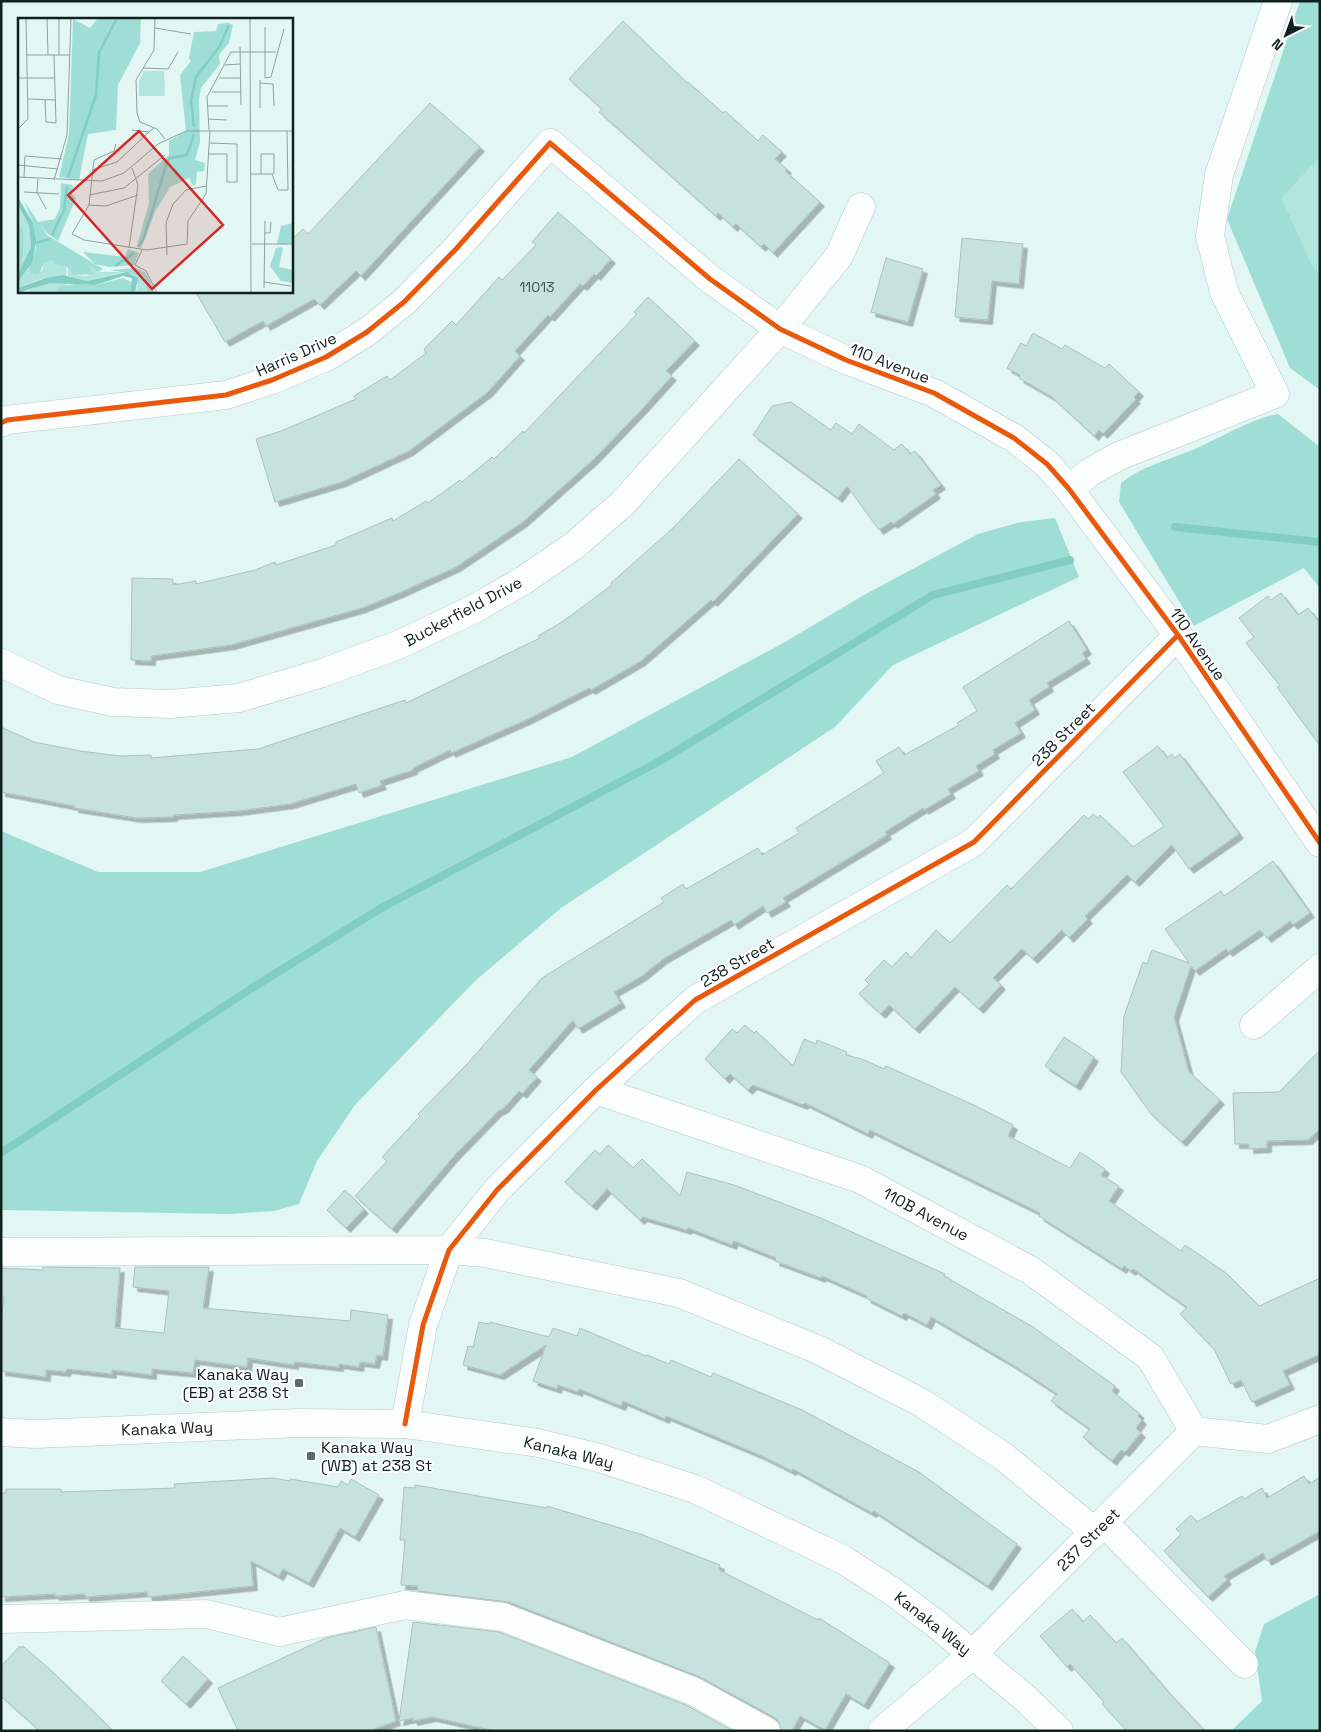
<svg xmlns="http://www.w3.org/2000/svg" width="1321" height="1732" viewBox="0 0 1321 1732" font-family="'Space Grotesk',sans-serif">
<style>
.green{fill:#b3e5df}
.forest{fill:#9fded6}
.lines{fill:none;stroke-linecap:round;stroke-linejoin:round}
.stream{stroke:#82cec5;stroke-width:8}
.building{fill:#c6e2de;stroke:#aec1be;filter:url(#shadow)}
.minor-casing{stroke:#b8c9c6;stroke-width:29}
.major-casing{stroke:#b8c9c6;stroke-width:29}
.minor{stroke:#fbfefd;stroke-width:28}
.major{stroke:#fbfefd;stroke-width:28}
.cycleway-casing{stroke:#fff;stroke-width:8}
.cycleway{stroke:#e8590c;stroke-width:5}
.poi-dot{fill:#5a6d6a;stroke:#fff;stroke-width:2}
.labels{text-anchor:middle;stroke-width:4;stroke-linejoin:round;paint-order:stroke}
.number-label{font-size:14px;fill:#3e5250}
.street-label{font-size:16px;fill:#102220;stroke:#fff}
.poi-label{font-size:16px;fill:#102220;stroke:#fff;text-anchor:end}
.inset-river{fill:none;stroke:#82cec5;stroke-width:2.5}
.inset-road{fill:none;stroke:#8ea29f;stroke-width:1}
.view{fill:#d62828;fill-opacity:0.15;stroke:#d62828;stroke-width:2.5}
.inset-edge{fill:none;stroke:#102220;stroke-width:2.5}
</style>
<defs>
<filter id="shadow"><feDropShadow dx="4.5" dy="4.5" stdDeviation="0" flood-color="#0004"/></filter>
</defs>
<rect width="100%" height="100%" fill="#e2f7f3"/>
<path class="green" d="M1320,157v117l-7,-7 -31,-69z"/>
<path class="forest" d="M1300,1h20v156l-38,41 31,69 7,7v116l-30,-22 -63,-149z
M1278,414l42,33v141l-16,-20 -110,58 -75,-124 2,-19c21,-17 45,-22 69,-32 30,-12 57,-31 88,-37z
M1055,518l24,59 -186,88 -58,62 -274,181 -86,73 -120,124 -38,56 -18,43 -25,7 -46,3 -227,-4v-379l97,41h102l372,-115 213,-115 79,-47 114,-61 43,-12z
M1320,1594v137h-89l31,-30 -7,-49 9,-28z"/>
<g class="lines">
<path class="stream" d="M1175,527l145,15
M1,1153l251,-165 131,-81 277,-146 273,-166 137,-35"/>
</g>
<path class="building" d="M623,21l64,62 1,-1 35,31 2,-2 33,30 5,-6 19,17 -7,7 12,10 -2,2 35,31 -47,51 -9,-9 -3,3 -25,-23 -3,3 -15,-14 -2,3 -102,-91 -15,-13 3,-3 -33,-30z
M430,103l50,44 -119,129 -5,-5 -36,34 -6,-6 -48,27 -3,-5 -38,21 -30,-51h96v-51l12,-11 5,5z
M558,212l53,47 -15,17 -2,-2 -11,12 -3,-2 -30,33 -2,-2 -33,36 5,5 -32,36 -79,59 -67,31 -67,20 -19,-63 25,-8 75,-32 -2,-3 33,-20 3,4 36,-27 -2,-4 28,-28 4,4 43,-48 3,3 34,-35 -4,-3z
M962,238l61,6 -4,40 -27,-3 -4,39 -33,-3z
M886,258l37,11 -15,53 -37,-10z
M648,297l47,44 -29,30 6,5 -29,32 -49,51 -71,63 -67,45 -57,26 -37,15 -131,37 -80,11v5l-20,-1 1,-82 41,1v6l23,-4v3l59,-14 20,-8 1,3 60,-20v-3l56,-24 1,3 33,-20 2,2 32,-23 2,2 30,-25 2,2 29,-28 1,2 113,-119 -3,-2z
M1033,333l29,16 3,-4 40,23 4,-4 30,28 -5,5 2,2 -33,35 -4,-4 -5,6 -42,-39 -33,-19 1,-3 -13,-7 14,-25 5,3z
M791,402l40,28 5,-7 16,11 7,-10 35,26 8,-6 8,10 5,-3 26,34 -8,5 3,4 -43,30 -2,-2 -12,8 -32,-44 -9,12 -85,-63 19,-29z
M739,459l59,55 -85,88 -2,-2 -70,61 -50,29 -2,-2 -61,31 -77,34 -1,-3 -37,18v2l-33,11 2,4 -23,8 -3,-9 -66,20 -52,7 -65,4v2l-36,1 -63,-10v-2l-73,-14v-65l33,15 46,9 40,5 31,-1v3l107,-9 147,-49 1,3 134,-65 -2,-2 24,-14 50,-37 -1,-2 62,-55z
M1281,593l17,22 10,-7 12,15v123l-43,-59 3,-1 -34,-43 8,-6 -15,-19 29,-22 3,4z
M1069,621l18,29 -5,3 4,6 -39,24 2,4 -20,13 6,10 -20,13 6,10 -28,17 2,4 -19,12 3,5 -31,18 3,5 -27,16 -1,-2 -38,24 2,3 -104,63 3,4 -19,11 -4,-7 -29,19 -3,-5 -68,39 -21,17 -28,16 7,11 -43,26 -5,-9 -44,50 8,7 -15,17 -3,-3 -15,17 -6,3 -44,45 -62,73 -37,-33 32,-35 -5,-4 38,-41 -2,-2 50,-51 74,-85 122,-76 -3,-4 22,-14 3,5 72,-41 4,7 37,-22 -3,-5 88,-55 -8,-12 23,-14 5,8 55,-30 -2,-2 20,-12 -14,-24z
M1158,746l9,12 5,-4 3,4 5,-4 59,80 -50,35 -17,-24 -37,37 -8,-7 -42,41 3,3 -19,19 -7,-8 -29,29 -11,-10 -29,29 8,7 -22,24 -24,-22 -40,42 -26,-24 -8,9 -22,-20 10,-10 -4,-4 19,-20 8,7 14,-15 5,6 25,-28 14,13 57,-58 4,4 73,-74 4,4 5,-5 5,4 2,-3 33,32 31,-21 -41,-54z
M1273,861l37,52 -17,12 -3,-4 -23,17 -7,-8 -32,22 -2,-3 -31,22 -4,-5 -17,51 15,55 31,28 -38,42 -31,-28 -30,-42 3,-56 19,-54 4,2 5,-14 37,13 -24,-34 56,-38 3,5z
M745,1025l9,8 2,-2 37,35 11,-27 12,5 1,-4 30,12 -1,3 16,4 22,10 2,-3 90,40 37,19 -5,11 62,32 10,-16 25,17 -4,6 18,11 -10,15 72,50 4,-6 41,28 33,33 61,-28v76l-37,17 7,14 -38,17 -11,-22 -10,4 -17,-35 -34,-35 7,-7 -54,-38 -2,2 -7,-5 -2,3 -83,-53 1,-3 -160,-78 -10,-5 -2,4 -63,-31 -2,2 -50,-20 -5,5 -18,-16 -5,5 -20,-20 27,-30 5,4z
M1064,1037l30,20 -18,29 -31,-20z
M1320,1050v79l-12,11 -41,1v7l-18,1v-5h-14l-2,-51 46,-1z
M608,1145l25,23 9,-9 38,37 7,-24 47,13 87,33 124,56 -1,2 89,51 82,59 -3,5 28,23 -2,2 4,4 -6,8 5,5 -16,19 -4,-2 -9,11 -29,-24 7,-8 -39,-28 6,-7 -44,-29 -82,-48 -4,8 -23,-12 -2,3 -36,-18 1,-2 -45,-20 -1,2 -46,-17 1,-3 -42,-17 -2,4 -44,-17 -1,2 -44,-13 -3,3 -33,-31 -15,17 -27,-24 30,-32 5,4z
M345,1190l19,19 -18,19 -19,-18z
M43,1267l77,1 -5,60 49,5 5,-42 -36,-4 2,-20h74l-6,41 147,13 1,-11 37,5 -5,41 -6,-1 -2,9 -15,-2 -1,5 -20,-3v3l-45,-5v3l-46,-7 -1,9 -52,-7 -2,13 -41,-4v6l-40,-5v4l-45,-5 -1,3 -20,-2v7l-45,-6v-49l3,-25h-3v-29l42,2z
M479,1322l10,2 1,-2 59,15 4,-9 24,8 3,-8 66,28 1,-1 22,9 2,-4 40,17 2,-4 89,37 117,62 98,72 -29,42 -114,-75 -2,2 -79,-44 -1,2 -30,-15 -96,-40 -1,3 -42,-18 -2,5 -42,-17 -1,3 -20,-7 -1,4 -24,-8 13,-36 -46,30 -37,-10 5,-19 5,1z
M1304,1476l5,8 11,-7v54l-53,30 -4,-8 -39,23 3,4 -19,17 -44,-46 17,-17 -5,-5 15,-14 6,7 45,-26 2,3 18,-11 5,10z
M273,1478l17,3v-2l48,8 3,-6 7,4 3,-6 28,16 -24,42 -15,-9 -31,55 -26,-14 -4,7 -28,-15 2,25 -105,11 -1,-5 -62,5v-3l-30,2v-2l-54,3v-104h5v-4h55v3l114,-4 -1,-4z
M415,1485l132,23v-2l96,29 77,30 -1,5 99,50 1,-2 71,45 -26,42 -18,-11 -21,36 -25,-14 -8,15h-10l-3,-9 -5,-5 -74,-40 -191,-75 -92,-11 1,-5 -17,-1 4,-45h-5l4,-53 11,1z
M1072,1609l11,13 7,-7 26,28 6,-5 48,56 35,37h-78l-25,-27 2,-2 -34,-38 -3,3 -27,-31z
M413,1622l86,10 187,73 47,26h-238l-63,-14 -19,4v-3l-14,3z
M376,1627l20,94 -27,10h-131l-20,-43 108,-50z
M20,1646l2,2 1,-2 32,28 58,57h-73l-28,-25 -11,-10v-30z
M183,1656l25,23 -22,25 -25,-23z"/>
<g class="lines">
<g class="minor-casing">
<path id="minor" d="M1,423l6,-3 219,-25 46,-15 54,-23 41,-25 37,-30 52,-53 94,-106 160,136 70,50 66,31 88,33 80,45 33,26 22,25 109,146 142,208
M1069,489l21,-17 29,-16 156,-62 -51,-102 -14,-56 9,-61 59,-174
M1,663l57,27 55,12 57,2 69,-6 83,-25 76,-28 74,-35 52,-30 51,-35 48,-42 157,-174 59,-73 22,-49
M1254,1025l66,-57
M596,1090l264,89 170,91 120,87 44,74
M1,1252l448,-2 36,3 194,40 140,57 103,53 82,54 91,75
M405,1424l18,-99 26,-75 48,-60 99,-100 99,-90 279,-158 204,-207
M1194,1431l74,8 52,-20
M1104,1523l140,141
M1,1619l206,-5 72,18 126,-27 98,12 190,74 73,40
M882,1731l91,-77 221,-223"/>
</g>
<g class="major-casing">
<path id="major" d="M1,1432l34,2 264,-11 106,1 133,19 58,14 99,32 147,70 50,32 43,32 90,75 34,33"/>
</g>
<use href="#minor" class="minor"/>
<use href="#major" class="major"/>
<g class="cycleway-casing">
<path id="cycleway" d="M1,423l6,-3 219,-25 46,-15 54,-23 41,-25 37,-30 52,-53 94,-106 160,136 70,50 66,31 88,33 80,45 33,26 22,25 109,146 142,208
M405,1424l18,-99 26,-75 48,-60 99,-100 99,-90 279,-158 204,-207"/>
</g>
<use href="#cycleway" class="cycleway"/>
</g>
<g class="poi-dot">
<rect x="294" y="1378" width="10" height="10" rx="2.5"/>
<rect x="306" y="1451" width="10" height="10" rx="2.5"/>
</g>
<g class="labels">
<g class="number-label">
<text x="537" y="292">11013</text>
</g>
<g class="street-label">
<text transform="translate(296 354) rotate(-24)" y="6">Harris Drive</text>
<text transform="translate(890 363) rotate(21)" y="6">110 Avenue</text>
<text transform="translate(463 611) rotate(-28)" y="6">Buckerfield Drive</text>
<text transform="translate(1198 644) rotate(55)" y="6">110 Avenue</text>
<text transform="translate(1063 734) rotate(-45)" y="6">238 Street</text>
<text transform="translate(737 962) rotate(-30)" y="6">238 Street</text>
<text transform="translate(926 1214) rotate(28)" y="6">110B Avenue</text>
<text transform="translate(167 1428) rotate(-2)" y="6">Kanaka Way</text>
<text transform="translate(569 1452) rotate(14)" y="6">Kanaka Way</text>
<text transform="translate(1088 1539) rotate(-45)" y="6">237 Street</text>
<text transform="translate(933 1623) rotate(38)" y="6">Kanaka Way</text>
</g>
<g class="poi-label">
<text x="289" y="1380">Kanaka Way<tspan x="289" dy="18">(EB) at 238 St</tspan></text>
<text x="321" y="1453" text-anchor="start">Kanaka Way<tspan x="321" dy="18">(WB) at 238 St</tspan></text>
</g>
</g>
<g transform="translate(18 18)">
<rect width="275" height="275" fill="#e2f7f3"/>
<path d="M126,53h20l1,25h-26v-15zM0,187l11,20 2,22 -13,27 6,-40 -6,-16zM35,242l14,8 -1,8 -25,3 -23,9v-6l11,-14 2,5 11,-2 2,-8zM67,244l13,10h25l-36,9 -19,-5v-7l5,6 15,1zM114,255l12,3 3,17h-12l3,-8zM48,263l1,5 -9,2 -2,5h-32l19,-9z" fill="#b3e5df"/>
<path d="M80,0h43l-1,25 -22,42 -2,45 -28,4 -9,46 -20,-3 10,-43 4,-115 17,9zM211,5l4,2 -4,18 -10,12 1,9 -19,24 -2,11 1,43 -5,18 10,3 -1,8 -7,1 -1,12 -3,2 -4,-8 -19,9 -15,25 -14,36 -4,-2 12,-43 -1,-29 21,-19v-14l17,-10 -6,-56 11,-14 -2,-3 5,-26 22,-1 2,-7zM43,165l12,2 -1,9 4,4 -18,43 -11,-8 -9,-11 17,-3 5,-11zM6,183l23,34 56,34 -5,3 -12,-9 8,11 -21,1 -6,-8 -13,-3 -1,-4 -9,3 -5,11 -8,-1 -2,-5 7,-20 -3,-25zM0,200l6,16 -2,31 -4,7zM275,205v21h-16l4,-18zM262,229l3,1 -4,19 14,3v13l-12,-2 -11,-15 6,-18zM110,231l11,4 -5,12 -25,2 -14,-3 -12,-12 42,5zM118,250l10,5 9,20h-8l-3,-17 -34,-6zM105,260l8,4 -1,11h-74l2,-6 17,-3 20,1z" fill="#9fded6"/>
<path d="M0,179l15,26 3,19 -4,21 -14,19v-8l13,-27 -2,-22 -11,-20zM109,254l11,6 -3,15h-5l2,-15 -9,-2 -28,9 -45,-2 -32,10v-5l28,-10 17,-3 24,6z" fill="#82cec5"/>
<path class="inset-river" d="M176,109l-3,-26 5,-24 23,-30 10,-22M50,159l28,-82 3,-42 18,-35M34,217l12,-25 3,-24M17,225l15,-4M120,229l6,-9 23,-76 3,-4 17,-3 7,-21M97,248l19,-13"/>
<path class="inset-road" d="M29,0l1,37M41,0v37M137,0l-1,32 -18,30 1,33 3,9 17,7 8,10M232,0l1,275M247,9v51l6,-1 13,-48M137,10l36,6M0,12v37M222,29l1,58M8,37h44M207,47l15,-1M125,50l25,1 10,-17M0,60h37M201,60h22M242,62v28M242,65l13,1 1,22M194,74h29M10,81l28,1M27,81l1,23 10,1 -2,-68M190,88h20M190,101l19,1M0,111l10,-10 -2,-101M114,112l17,2 5,-4M191,112l-2,-33 24,-45h45M98,126l-2,7 -20,9 -5,45 -17,29 12,6 63,10 40,-6 1,-23 18,-27 4,-63M190,136h19v28h10v-38l-27,-1M0,147l40,4M74,152l25,-8 32,-30M233,156h22l1,-1v-19h-13v20M254,156l6,16h10l-1,-59M0,159l84,4 22,-8 34,-29 28,-13h107M6,159l1,-21 37,3M20,161l-1,13 9,17M36,162l13,-45 4,-117M6,174l35,2M71,177l35,-7 41,-33M71,187l17,1 32,-11M247,215h5l1,-11M234,226h41M111,230l9,-63 -6,-17M124,232l-7,15 11,6 11,22M149,237l-1,-32 7,-19 13,-14 20,-4M246,264l27,4M246,270l1,-67"/>
<path class="view" d="M121,113l84,94 -71,64 -84,-94z"/>
<rect width="275" height="275" class="inset-edge"/>
</g>
<rect width="1321" height="1732" fill="none" stroke="#102220" stroke-width="5"/>
<g transform="translate(1286 35) rotate(222)" stroke="#ffffff" stroke-width="4" paint-order="stroke">
<path d="M0-4L9 19L0 12L-9 19Z" fill="#102220"/>
<text y="-8" font-size="14" font-weight="bold" text-anchor="middle" fill="#102220">N</text>
</g>
</svg>
